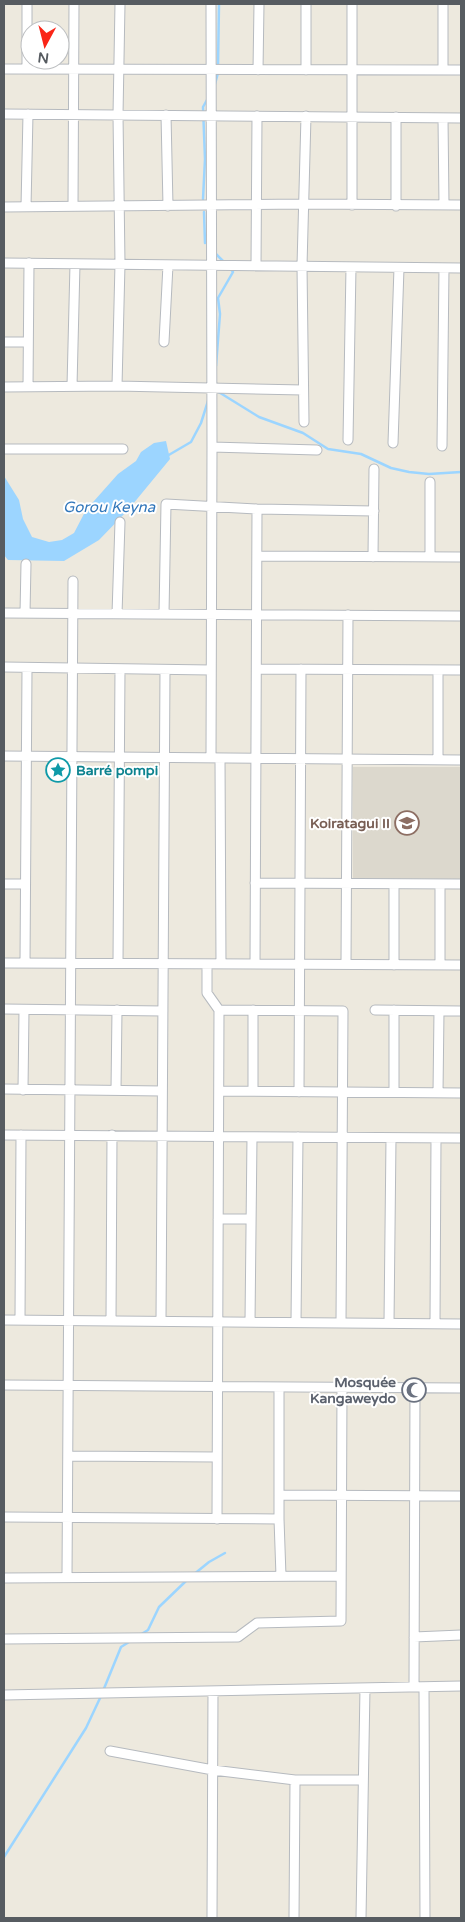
<svg xmlns="http://www.w3.org/2000/svg" width="465" height="1922" viewBox="0 0 465 1922" font-family="'Varela Round',sans-serif">
<style>
.education{fill:#dcd8cd}
.water{fill:#9cd5ff}
.lines{fill:none;stroke-linecap:round;stroke-linejoin:round}
.stream{stroke:#9cd5ff;stroke-width:2.5}
.minor-casing{stroke:#b6babf;stroke-width:11}
.minor{stroke:#fff;stroke-width:9}
.labels{text-anchor:middle;stroke-width:4;stroke-linejoin:round;paint-order:stroke}
.culture-label{font-size:14px;font-weight:bold;fill:#0d838f;stroke:#fff;text-anchor:start}
.education-label{font-size:14px;font-weight:bold;fill:#785e54;stroke:#fff;text-anchor:end}
.worship-label{font-size:14px;font-weight:bold;fill:#5b616d;stroke:#fff;text-anchor:end}
.water-label{font-size:15px;font-style:italic;fill:#3076ba;stroke:#fff}
</style>
<rect width="100%" height="100%" fill="#ede9de"/>
<path class="education" d="M353,767h108v112l-108,-1z"/>
<path class="water" d="M166,441l4,18 -42,51 -29,30 -35,21 -56,-1 -4,-5v-79l15,24 4,19 9,18 17,5 13,-2 12,-7 12,-23 32,-36 18,-13 5,-9 13,-9z"/>
<g class="lines">
<path class="stream" d="M218,67l1,-63
M215,84l3,-11
M203,199l2,-40 -2,-52 5,-9
M204,212l1,31
M216,254l8,8
M216,366l4,-52 -2,-16 15,-26 -3,-4
M217,391l42,26 44,16 25,16 33,5 30,14 18,4 20,2 32,-2
M167,456l24,-14 10,-19 7,-22
M193,1575l16,-13 16,-9
M140,1635l8,-5 11,-23 28,-27
M103,1691l18,-44 8,-5
M4,1857l82,-129 15,-32"/>
<g class="minor-casing">
<path id="minor" d="M27,4v65
M352,4v201
M443,4v66
M4,69l457,1
M258,70l1,-66
M306,70v-66
M4,114l457,4
M166,115l2,91
M443,118l1,87
M73,206l1,-202
M396,206v-89
M4,207l299,-3 158,1
M26,207l2,-93
M4,263l457,5
M256,266l1,-150
M4,342h23
M164,342l4,-77
M72,386l3,-122
M117,386l3,-122 -2,-149 2,-111
M4,387l113,-1 186,4
M28,387l1,-124
M304,422l-2,-156 4,-150
M348,440l3,-173
M393,443l6,-175
M442,446l2,-178
M212,447l105,3
M4,449h119
M257,556l204,1
M373,557l1,-88
M430,557v-75
M4,613l457,3
M25,613l1,-49
M117,614l3,-92
M164,614l2,-110 91,5 117,2
M4,667l207,3
M257,669l204,1
M438,670v90
M4,756l457,4
M211,758l1,-311 -1,-443
M220,758l1,206
M255,883l206,1
M4,884h21
M4,963l457,2
M25,963l2,-294
M118,963l2,-294
M207,964v29l12,17 -2,509
M255,964l2,-455
M346,964l2,-349
M394,965v-81
M440,965v-81
M4,1009l159,2
M219,1010l124,1 -2,312
M375,1010l86,1
M4,1089l158,2
M23,1090l1,-80
M116,1090l1,-80
M219,1091l242,2
M253,1091v-81
M299,1092l2,-423
M394,1092v-82
M438,1093l1,-82
M4,1135l457,3
M218,1219h33
M4,1320l457,4
M20,1320l1,-185
M111,1321l1,-186
M161,1321l4,-651
M250,1322l2,-185
M296,1322l2,-185
M389,1323l2,-185
M435,1323l1,-185
M4,1385l457,3
M279,1387v132l2,57
M68,1456l149,1
M279,1495l182,1
M4,1517l275,2
M67,1577l6,-996
M4,1578l337,-2
M414,1637l47,-2
M4,1639l234,-2 19,-14 84,-2 1,-233
M414,1687l1,-299
M424,1687l1,231
M4,1695l457,-9
M110,1751l103,19 82,10h68
M212,1918l1,-227
M294,1918l1,-138
M361,1918l4,-230"/>
</g>
<use href="#minor" class="minor"/>
</g>
<defs>
<g id="sight-ring" transform="scale(1.25)"><circle r="9.5" fill="#fff" stroke="#0f9aa8" stroke-width="1.5"/><path d="M0-6L1.8-2.2L6-1.7L2.9 1.2L3.7 5.4L0 3.3L-3.7 5.4L-2.9 1.2L-6-1.7L-1.8-2.2Z" fill="#0f9aa8"/></g>
<g id="school-ring" transform="scale(1.25)"><circle r="9.5" fill="#fff" stroke="#8d6e63" stroke-width="1.5"/><path d="M0-5L7-2L0 1L-7-2ZM-4 1L0 2.5L4 1V4Q0 6-4 4Z" fill="#8d6e63"/></g>
<g id="mosque-ring" transform="scale(1.25)"><circle r="9.5" fill="#fff" stroke="#6b7280" stroke-width="1.5"/><path d="M3.5-4.9A6 6 0 1 0 3.5 4.9A5 5 0 1 1 3.5-4.9Z" fill="#6b7280"/></g>
</defs>
<g fill-rule="evenodd">
<use href="#sight-ring" x="58" y="770"/>
<use href="#school-ring" x="407" y="823"/>
<use href="#mosque-ring" x="414" y="1390"/>
</g>
<g class="labels">
<g class="culture-label">
<text x="76" y="775">Barré pompi</text>
</g>
<g class="education-label">
<text x="390" y="828">Koiratagui II</text>
</g>
<g class="worship-label">
<text x="396" y="1387">Mosquée<tspan x="396" dy="16">Kangaweydo</tspan></text>
</g>
<g class="water-label">
<text x="109" y="512">Gorou Keyna</text>
</g>
</g>
<rect width="465" height="1922" fill="none" stroke="#575c61" stroke-width="10"/>
<g transform="translate(45 45) rotate(187)"><circle r="24" fill="#ffffff" stroke="#bcbec0"/>
<path d="M0-4L9 19L0 12L-9 19Z" fill="#fa2517"/>
<text y="-8" font-size="14" font-weight="bold" text-anchor="middle" fill="#575c61">N</text>
</g>
</svg>
